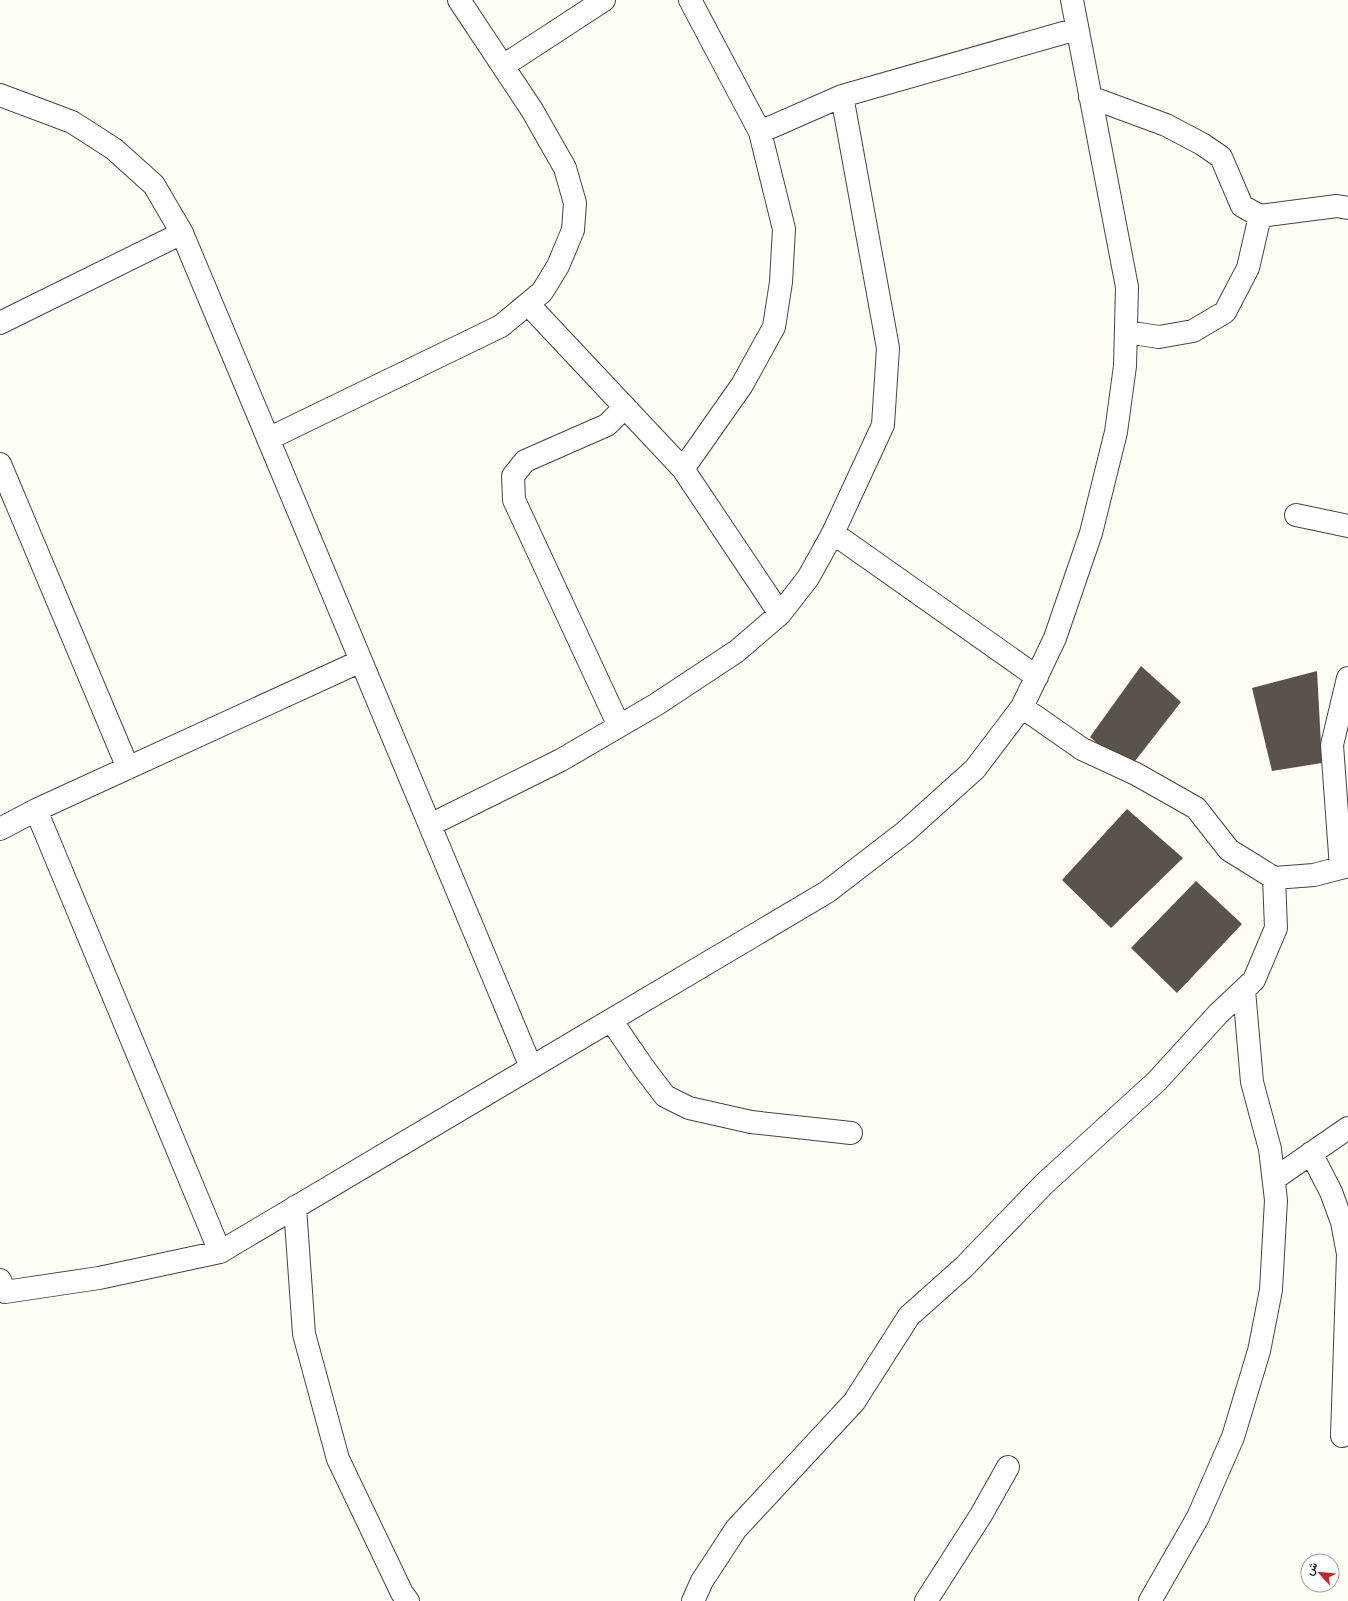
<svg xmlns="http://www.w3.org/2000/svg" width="1348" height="1601" viewBox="0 0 1348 1601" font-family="Merriweather,Vazirmatn,serif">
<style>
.building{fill:#5a524d}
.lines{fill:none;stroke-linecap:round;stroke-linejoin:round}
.minor-casing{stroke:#444;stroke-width:24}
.minor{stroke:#fff;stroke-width:22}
</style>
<rect width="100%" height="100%" fill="#fffdf5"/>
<path class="building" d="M1141,666l40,36 -53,68 -38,-33z
M1317,671l5,92 -50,8 -20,-83z
M1127,809l56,49 -72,70 -49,-48z
M1196,881l46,43 -65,69 -46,-45z"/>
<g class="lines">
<g class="minor-casing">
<path id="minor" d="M690,0l70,132 82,-36 235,-67
M503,66l101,-66
M0,95l72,27 42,27 40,36 28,48 349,834
M1090,97l76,28 36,19 19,13 21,49 18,10
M528,304l155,165 97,145
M0,323l182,-90
M1126,332l33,5 34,-6 32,-19 23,-44 12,-52 77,-10 11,2
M268,439l233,-113 41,-34 16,-26 15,-36 2,-27 -10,-35 -33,-58 -73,-110
M0,464l128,304
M683,469l59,-84 32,-58 7,-45 3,-53 -24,-97
M1296,515l52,11
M833,533l204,144
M1022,707l60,42 54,25 60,34 33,42 45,28 40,-3 34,-9
M619,726l-105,-226 -1,-24 12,-15 82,-36 18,-18
M36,810l184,442
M430,825l131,-65 96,-56 80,-53 43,-37 28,-36 25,-45 50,-108 5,-77 -46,-252
M0,829l36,-19 325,-149
M1341,868l-9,-123 16,-67
M611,1020l32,47 22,29 24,12 62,14 100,11
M1311,1153l20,39 11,30 6,32 -6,182
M1274,1179l74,-51
M295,1207l9,127 34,125 64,134 6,8
M0,1280l5,12 94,-14 121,-26 607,-360 78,-60 70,-63 47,-62 33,-69 36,-105 25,-101 9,-66 2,-79 -55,-287
M693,1601l9,-20 34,-52 118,-127 55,-86 55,-49 80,-83 113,-103 61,-67 36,-34 22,-52 -2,-50
M926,1601l55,-86 27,-48
M1150,1601l48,-84 35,-80 26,-86 12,-61 5,-90 -6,-51 -18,-67 -8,-92"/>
</g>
<use href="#minor" class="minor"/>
</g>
<g transform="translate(1320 1573) rotate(297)"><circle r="19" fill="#ffffff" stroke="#a0a0a0"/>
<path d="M0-3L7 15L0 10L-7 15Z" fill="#c4262e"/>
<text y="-6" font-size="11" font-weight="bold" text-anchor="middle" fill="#111111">ش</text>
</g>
</svg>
